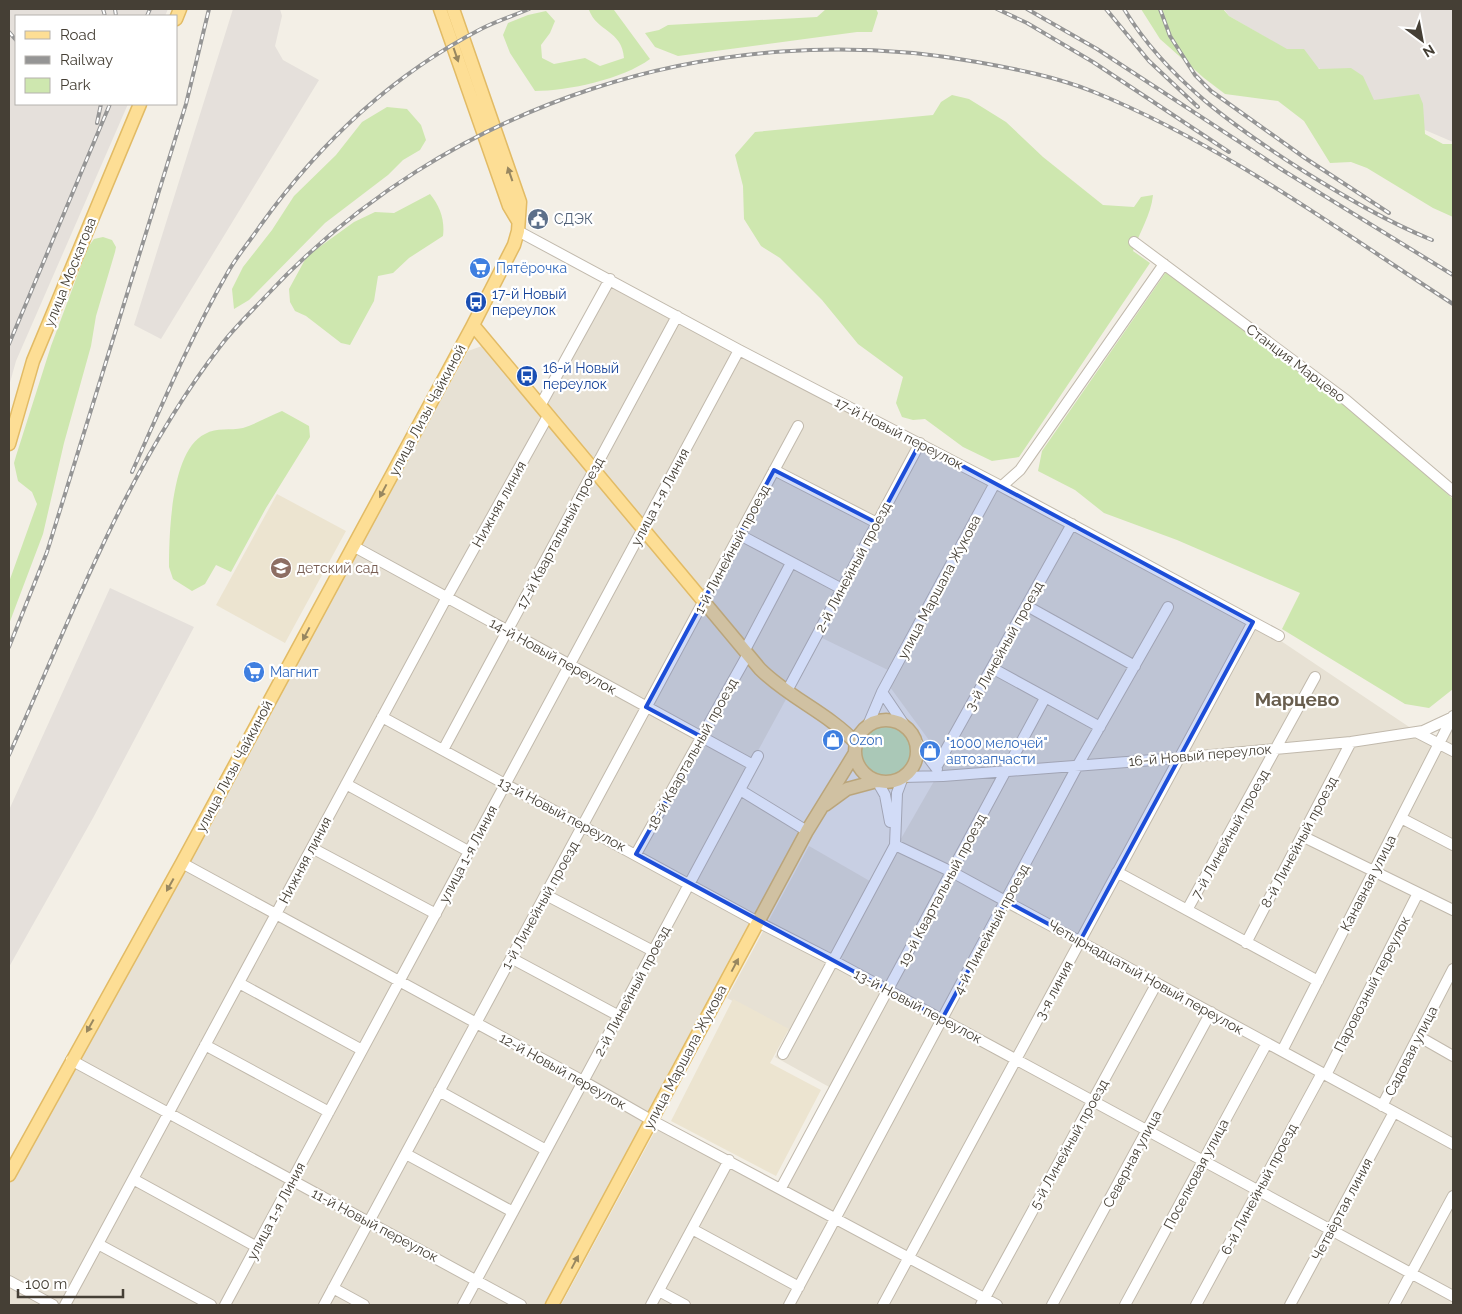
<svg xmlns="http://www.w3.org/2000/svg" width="1462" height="1314" viewBox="0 0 1462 1314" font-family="Raleway,sans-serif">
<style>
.residential{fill:#e7e1d4}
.industrial{fill:#e5e0db}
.education{fill:#ece4d0}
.green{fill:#cee7af}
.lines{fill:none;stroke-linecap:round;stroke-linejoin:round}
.minor-casing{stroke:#c1b9ac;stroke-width:12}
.major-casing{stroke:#e2bb65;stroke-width:15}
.minor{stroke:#fff;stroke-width:10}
.major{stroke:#fdde95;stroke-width:12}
.rail-casing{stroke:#959595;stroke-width:4}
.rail{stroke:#fff;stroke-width:2;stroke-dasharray:5.5;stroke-linecap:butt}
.oneway{fill:#988760}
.marked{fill:#1d4ed8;fill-opacity:0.2;stroke:#1d4ed8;stroke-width:4;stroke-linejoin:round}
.labels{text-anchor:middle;stroke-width:4.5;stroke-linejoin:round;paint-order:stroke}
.service-label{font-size:14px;fill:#4e5e75;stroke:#fff;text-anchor:start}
.shop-label{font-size:14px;fill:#366cbe;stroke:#fff;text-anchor:start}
.street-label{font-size:14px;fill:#453f35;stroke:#fff}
.transit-label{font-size:14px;fill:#164399;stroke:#fff;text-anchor:start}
.education-label{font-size:14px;fill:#785e54;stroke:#fff;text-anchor:start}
.district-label{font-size:19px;font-weight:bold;fill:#685d4d;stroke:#fff}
</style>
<rect width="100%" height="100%" fill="#f3efe6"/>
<path class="residential" d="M612,284l378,197 -100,190 -70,-34 -84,154 67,40 -256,474h-489l-49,-26v-95l459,-833 14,-5 56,68z
M997,486l281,153 164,110 11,-21v577h-892l100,-185 119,64 51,-96 -56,-31 14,-26 -62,-33 82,-152 66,38 70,-122 -55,-75z
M9,1284l39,21h-39z"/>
<path class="industrial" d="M9,9h159l-3,7h-149v88h112l-112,257 -7,25z
M233,9h47l2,7 -7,30 8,14 36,20 -158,259 -27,-14z
M1224,9h229v133l-28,-12 -196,-114z
M110,588l84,39 -101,191 -84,149v-157z"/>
<path class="education" d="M277,494l69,37 -61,112 -69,-38z
M733,999l56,30 -19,34 51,27 -45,86 -105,-55z"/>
<path class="green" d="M591,9l23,1 36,49c-27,20 -82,32 -115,32l-25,-38 -7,-18 5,-12 20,-8 18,-4 9,10 -5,12 -9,12 1,13 12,6 31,-6 15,8 24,-8c-2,-28 -27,-26 -35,-48z
M826,9h50l2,4 -6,19h-15l-179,24 -23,-9 -10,-14 14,-3 9,-5 149,-8z
M1141,9h82l6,7 58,33h17l15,20 32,-1 12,8 11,24 45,-6 4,10 2,30 18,10h10v73l-20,-9 -66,-40 -16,-6 -21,1 -26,-42 -26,-20 -53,-7 -21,-16 -44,-39z
M952,95l17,4 37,23 37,35 60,48 31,2 7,-10 12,-2c-2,20 -14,38 -20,56l17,12 -131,194 -27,4 -29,-14 -38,-28 -12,1 -11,-3 -6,-14 7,-26 -45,-33 -36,-44 -42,-42 -19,-12 -17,-27 -1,-33 -8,-31 20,-23 178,-17 8,-13z
M387,107l20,2 14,16 5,15 -6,10 -17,10 -15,15 -63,48 -76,77 -15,9 -2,-20 11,-22 29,-37 22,-34 42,-41 26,-33z
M430,194c10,12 15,26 13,42l-34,22 -16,15 -15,3 -4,25 -24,44 -9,-2 -35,-27 -11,-5 -5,-9 -1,-13 18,-33 47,-34 21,-10 19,1z
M103,237l9,3 4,7 -1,5 -19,64 -5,30 -27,97 -21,91 -34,90v-42l28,-78 -5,-12 -14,-11 -4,-18 2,-7 35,-110 37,-99 6,-8z
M1166,272c99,72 198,143 287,227v190l-24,19 -24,-4 -123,-75 18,-36 -123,-53 -73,-27 -29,-23 -37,-19 4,-20z
M282,411l27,15 1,11 -44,71 -35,64 -15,-7 -11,19 -13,7 -19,-12 -4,-12c0,-33 2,-117 36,-133 12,-7 25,-3 38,-6 13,-4 26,-12 39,-17z
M859 751a27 27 0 1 1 54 0a27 27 0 1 1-54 0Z"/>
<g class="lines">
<g class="minor-casing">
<path id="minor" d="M518,231l221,119 256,133 284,153
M1134,242l212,158 107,91
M540,406l70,-127
M774,470l103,53
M1002,486l18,-16 144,-206
M740,535l102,54
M353,546l400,219
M1027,606l108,60
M745,650l46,-87
M992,668l108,59
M787,691l133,-248
M882,692l23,34
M382,717l376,205 76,39 619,335
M868,725l14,-33 113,-209
M1416,732l37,19
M915,740l22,29
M443,750l234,-434
M934,764h4l134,-240
M877,781l8,14 5,27
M346,784l122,67
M740,790l67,41
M1401,818l52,27
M1302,836l151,74
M895,845l57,27 501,272
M312,848l124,66
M636,854l112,-200
M182,863l401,218 68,39 346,185
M1117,872l201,109
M546,895l107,56
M1187,910l128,-233
M1246,943l105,-201
M511,958l108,58
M239,983l123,67
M1418,1036l35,20
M205,1045l124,67
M1282,1051l171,-335
M783,1054l112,-209 2,-52 6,-16 40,-1 236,-18 172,-16 72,-11 30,-14
M71,1060l450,245
M1326,1075l92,-182
M439,1091l107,59
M1382,1106l71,-137
M406,1154l107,58
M133,1179l124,68
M781,1188l264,-490
M692,1229l107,58
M98,1244l113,61
M9,1281l44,24
M333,1288l31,17
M659,1291l26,14
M65,1305l382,-708 101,-181
M225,1305l514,-955
M324,1305l474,-879
M463,1305l295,-549
M651,1305l78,-145
M789,1305l289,-540 90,-158
M883,1305l370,-683
M981,1305l176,-322
M1052,1305l159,-293
M1125,1305l142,-262
M1196,1305l126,-232
M1290,1305l104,-193
M1394,1305l59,-109"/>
</g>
<g class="major-casing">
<path id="major" d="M440,9l69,197 9,15
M176,19l4,-10
M473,325l287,344c29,29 68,44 96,74
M9,444l24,-83 107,-257
M855 751a31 31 0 1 1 62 0a31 31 0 1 1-62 0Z
M825,805l22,-16 30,-8
M9,1175l173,-312 291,-538 41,-80 4,-14 2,-29 -67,-193
M552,1305l255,-474 48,-78"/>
</g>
<use href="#minor" class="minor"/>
<use href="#major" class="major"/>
<g class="rail-casing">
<path id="rail" d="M103,9l2,7
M115,9l1,7
M997,9l30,14 66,39 136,90
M1027,9l70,40 187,122 169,104
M1106,9l43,52 49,46
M1124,9c43,71 112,119 181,163 42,26 81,49 127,68
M1160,9l10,27 25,39 16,16 94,67 84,55
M147,16l3,-7
M9,32l7,8
M97,123l4,-19
M9,344l101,-240
M132,472c30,-67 59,-136 96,-200 9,-16 22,-31 32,-46 58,-81 132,-151 221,-197 15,-8 32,-13 48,-20
M9,647l38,-95 139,-448 23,-95
M9,755c63,-139 118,-289 213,-411 13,-17 29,-32 44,-48 180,-193 451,-281 711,-234 39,7 80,15 117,30 128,52 243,137 359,212"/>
</g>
<use href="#rail" class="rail"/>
</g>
<defs><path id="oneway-solid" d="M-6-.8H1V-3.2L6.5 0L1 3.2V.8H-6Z" transform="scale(1.25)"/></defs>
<g class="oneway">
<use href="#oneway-solid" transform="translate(456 55) rotate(71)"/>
<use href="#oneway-solid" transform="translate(510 174) rotate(-109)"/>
<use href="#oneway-solid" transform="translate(383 491) rotate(118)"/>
<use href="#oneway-solid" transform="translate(306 634) rotate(118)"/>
<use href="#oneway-solid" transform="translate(170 885) rotate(119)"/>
<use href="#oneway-solid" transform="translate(735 965) rotate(-62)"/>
<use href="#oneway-solid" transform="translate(90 1026) rotate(119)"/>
<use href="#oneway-solid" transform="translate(575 1262) rotate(-62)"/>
</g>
<path class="marked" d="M920,443l333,179 -173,319 -74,-40 -64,118 -306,-165 66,-117 -56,-30 128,-237 103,53z"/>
<defs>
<g id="civic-disc" transform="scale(1.125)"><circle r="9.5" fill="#5c6f8a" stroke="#fff"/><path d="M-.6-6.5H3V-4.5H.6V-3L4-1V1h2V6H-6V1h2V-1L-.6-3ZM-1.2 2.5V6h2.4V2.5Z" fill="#fff"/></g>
<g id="supermarket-disc" transform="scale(1.125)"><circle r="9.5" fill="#3f7fe0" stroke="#fff"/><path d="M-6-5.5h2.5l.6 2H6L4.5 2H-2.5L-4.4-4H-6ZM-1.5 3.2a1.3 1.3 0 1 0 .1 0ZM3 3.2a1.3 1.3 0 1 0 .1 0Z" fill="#fff"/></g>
<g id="bus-disc" transform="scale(1.125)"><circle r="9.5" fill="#1a4fb4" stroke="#fff"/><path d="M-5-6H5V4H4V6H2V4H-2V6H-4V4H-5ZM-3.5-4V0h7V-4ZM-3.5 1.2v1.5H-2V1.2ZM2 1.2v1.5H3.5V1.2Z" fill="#fff"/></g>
<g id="school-disc" transform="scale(1.125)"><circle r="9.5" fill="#8d6e63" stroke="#fff"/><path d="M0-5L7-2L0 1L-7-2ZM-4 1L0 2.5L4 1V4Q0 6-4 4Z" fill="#fff"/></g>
<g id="shop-disc" transform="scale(1.125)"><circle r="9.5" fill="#3f7fe0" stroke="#fff"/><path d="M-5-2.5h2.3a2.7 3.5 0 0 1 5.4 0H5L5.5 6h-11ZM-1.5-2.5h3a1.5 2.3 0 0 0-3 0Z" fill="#fff"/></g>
</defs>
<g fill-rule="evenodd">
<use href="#civic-disc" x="538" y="219"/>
<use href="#supermarket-disc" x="480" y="268"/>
<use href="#bus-disc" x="476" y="302"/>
<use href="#bus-disc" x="527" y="376"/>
<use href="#school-disc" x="281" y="568"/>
<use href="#supermarket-disc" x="254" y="672"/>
<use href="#shop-disc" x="833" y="740"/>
<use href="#shop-disc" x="930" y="751"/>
</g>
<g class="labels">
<g class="service-label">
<text x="554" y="224">СДЭК</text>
</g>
<g class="shop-label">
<text x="496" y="273">Пятёрочка</text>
<text x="270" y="677">Магнит</text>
<text x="849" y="745">Ozon</text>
<text x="946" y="748">"1000 мелочей"<tspan x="946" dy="16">автозапчасти</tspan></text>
</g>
<g class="street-label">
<text transform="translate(70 272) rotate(-68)" y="5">улица Москатова</text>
<text transform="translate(1296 363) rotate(37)" y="5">Станция Марцево</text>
<text transform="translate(427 410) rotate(-62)" y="5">улица Лизы Чайкиной</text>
<text transform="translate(899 433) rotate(27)" y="5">17-й Новый переулок</text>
<text transform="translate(660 497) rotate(-62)" y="5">улица 1-я Линия</text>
<text transform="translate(499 504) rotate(-61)" y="5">Нижняя линия</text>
<text transform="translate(560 533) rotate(-62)" y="5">17-й Квартальный проезд</text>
<text transform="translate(732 549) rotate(-62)" y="5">1-й Линейный проезд</text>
<text transform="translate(853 567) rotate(-62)" y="5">2-й Линейный проезд</text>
<text transform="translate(939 587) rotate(-62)" y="5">улица Маршала Жукова</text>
<text transform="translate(1004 646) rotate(-61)" y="5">3-й Линейный проезд</text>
<text transform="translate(553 656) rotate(29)" y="5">14-й Новый переулок</text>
<text transform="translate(692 754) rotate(-61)" y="5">18-й Квартальный проезд</text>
<text transform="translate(1200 755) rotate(-5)" y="5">16-й Новый переулок</text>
<text transform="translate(234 766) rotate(-62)" y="5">улица Лизы Чайкиной</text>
<text transform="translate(562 814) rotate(28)" y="5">13-й Новый переулок</text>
<text transform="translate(1230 834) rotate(-61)" y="5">7-й Линейный проезд</text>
<text transform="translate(1299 842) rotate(-62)" y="5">8-й Линейный проезд</text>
<text transform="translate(468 854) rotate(-62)" y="5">улица 1-я Линия</text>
<text transform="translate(305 860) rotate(-62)" y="5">Нижняя линия</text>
<text transform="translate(1368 883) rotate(-63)" y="5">Канавная улица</text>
<text transform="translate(942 890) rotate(-62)" y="5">19-й Квартальный проезд</text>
<text transform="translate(540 905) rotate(-61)" y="5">1-й Линейный проезд</text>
<text transform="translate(991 929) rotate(-62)" y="5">4-й Линейный проезд</text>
<text transform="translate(1146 977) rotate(29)" y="5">Четырнадцатый Новый переулок</text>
<text transform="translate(1372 984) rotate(-63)" y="5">Паровозный переулок</text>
<text transform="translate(1054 990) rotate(-62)" y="5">3-я линия</text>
<text transform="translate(632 991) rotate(-62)" y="5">2-й Линейный проезд</text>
<text transform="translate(918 1006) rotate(28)" y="5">13-й Новый переулок</text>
<text transform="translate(1411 1051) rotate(-63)" y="5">Садовая улица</text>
<text transform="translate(685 1057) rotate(-62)" y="5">улица Маршала Жукова</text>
<text transform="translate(563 1071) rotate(29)" y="5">12-й Новый переулок</text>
<text transform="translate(1069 1144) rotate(-61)" y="5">5-й Линейный проезд</text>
<text transform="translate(1132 1159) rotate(-62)" y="5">Северная улица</text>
<text transform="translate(1196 1174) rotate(-62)" y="5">Поселковая улица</text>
<text transform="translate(1259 1189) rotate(-62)" y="5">6-й Линейный проезд</text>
<text transform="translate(1342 1209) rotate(-62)" y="5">Четвёртая линия</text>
<text transform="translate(276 1211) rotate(-62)" y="5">улица 1-я Линия</text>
<text transform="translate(375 1225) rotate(28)" y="5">11-й Новый переулок</text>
</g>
<g class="transit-label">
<text x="492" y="299">17-й Новый<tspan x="492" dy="16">переулок</tspan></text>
<text x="543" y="373">16-й Новый<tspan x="543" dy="16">переулок</tspan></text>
</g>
<g class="education-label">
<text x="297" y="573">детский сад</text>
</g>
<g class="district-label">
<text x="1297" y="706">Марцево</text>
</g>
</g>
<rect width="1462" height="1314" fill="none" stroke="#453f35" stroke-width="20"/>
<rect x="15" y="15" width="162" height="90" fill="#ffffff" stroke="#b5b2ae"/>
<rect x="25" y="31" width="25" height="8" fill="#fdde95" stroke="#b5b2ae"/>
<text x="60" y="40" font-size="15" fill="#453f35">Road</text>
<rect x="25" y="56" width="25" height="8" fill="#959595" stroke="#b5b2ae"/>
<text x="60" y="65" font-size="15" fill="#453f35">Railway</text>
<rect x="25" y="78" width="25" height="15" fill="#cee7af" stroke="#b5b2ae"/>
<text x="60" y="90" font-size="15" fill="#453f35">Park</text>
<g transform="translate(1422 40) rotate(148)" stroke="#ffffff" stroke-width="4" paint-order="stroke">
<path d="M0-4L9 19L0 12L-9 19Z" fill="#453f35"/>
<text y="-8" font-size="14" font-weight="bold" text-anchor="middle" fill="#453f35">N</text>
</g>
<path d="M18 1289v8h105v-8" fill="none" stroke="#453f35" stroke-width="2.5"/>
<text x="25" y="1289" font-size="15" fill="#453f35" stroke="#ffffff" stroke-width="4" paint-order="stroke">100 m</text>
</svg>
